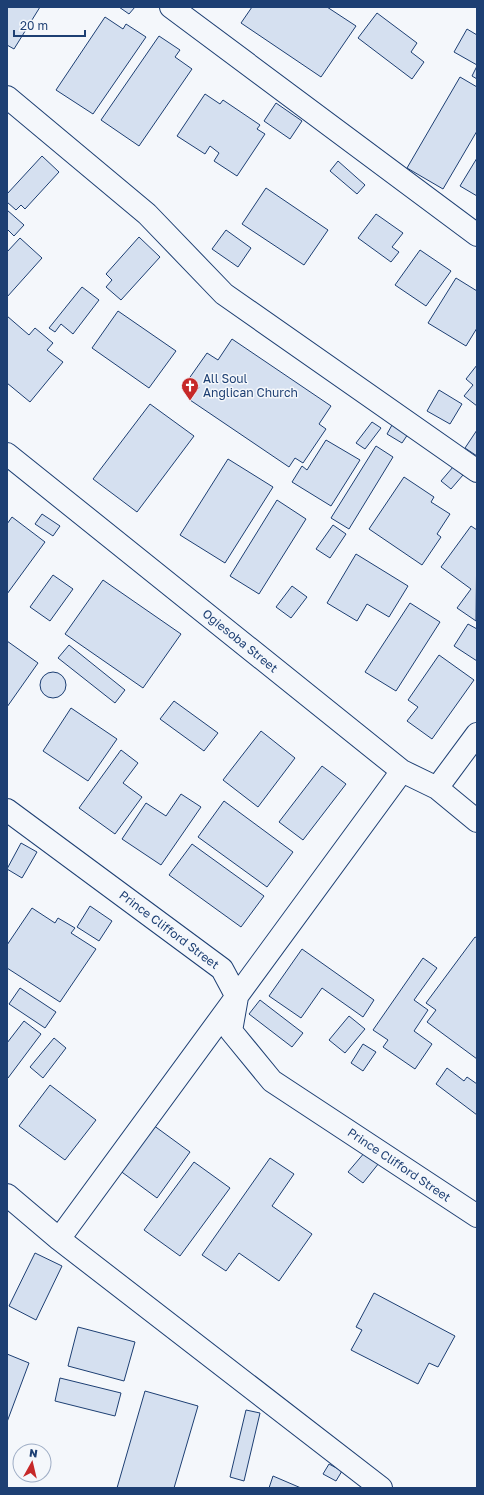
<svg xmlns="http://www.w3.org/2000/svg" width="484" height="1495" viewBox="0 0 484 1495" font-family="'Golos Text',sans-serif">
<style>
.building{fill:#d5e0f0;stroke:#1d3f73}
.lines{fill:none;stroke-linecap:round;stroke-linejoin:round}
.minor-casing{stroke:#1d3f73;stroke-width:24}
.minor{stroke:#f4f7fb;stroke-width:22}
.labels{text-anchor:middle;stroke-width:3;stroke-linejoin:round;paint-order:stroke}
.poi-label{font-size:12px;fill:#1d3f73;stroke:#f4f7fb;text-anchor:start}
.street-label{font-size:12px;fill:#1d3f73;stroke:#f4f7fb}
</style>
<rect width="100%" height="100%" fill="#f4f7fb"/>
<path class="building" d="M7,7h33l-26,42 -7,-4z
M119,7h16l-6,7z
M252,7h75l29,19 -35,51 -80,-54z
M377,13l40,30 -6,9 13,10 -12,17 -54,-41z
M105,17l18,12 3,-5 20,13 -53,77 -37,-24z
M467,29l10,6v30l-23,-13z
M159,36l21,14 -5,7 17,12 -53,77 -38,-26z
M477,66v13l-5,-3z
M460,77l17,10v44l-34,58 -36,-21z
M205,94l15,10 3,-4 37,25 -3,4 8,5 -28,42 -23,-15 5,-8 -9,-7 -5,8 -28,-18z
M276,103l26,18 -12,18 -26,-18z
M42,156l17,16 -34,37 -4,-4 -5,5 -9,-8v-8z
M477,158v38l-17,-10z
M338,161l27,24 -8,9 -27,-23z
M266,188l62,42 -24,35 -62,-41z
M7,210l17,15 -10,11 -7,-7z
M376,214l27,19 -11,14 7,5 -8,10 -33,-24z
M226,230l25,18 -13,19 -26,-18z
M139,237l21,20 -39,43 -15,-13 6,-7 -6,-6z
M20,238l22,20 -35,39v-45z
M420,250l31,21 -25,35 -31,-21z
M456,278l21,13v37l-11,18 -38,-23z
M82,287l17,13 -26,34 -12,-10 -6,8 -6,-4z
M118,311l58,40 -27,37 -57,-40z
M7,316l22,19 6,-7 18,15 -6,7 16,12 -33,40 -23,-19z
M232,339l99,67 -12,18 7,5 -23,34 -8,-5 -6,9 -99,-67 9,-13 -11,-7 19,-27 11,7z
M477,365v41l-13,-10 9,-11 -7,-6z
M439,390l23,14 -12,20 -23,-13z
M150,404l44,32 -57,76 -44,-33z
M372,422l9,6 -16,21 -9,-6z
M392,425l16,9 -6,9 -15,-9z
M477,430v26l-12,-8z
M326,440l34,20 -29,46 -39,-24 10,-16 5,4z
M376,446l17,11 -44,72 -18,-11z
M228,459l45,28 -48,76 -45,-28z
M453,467l10,8 -12,14 -10,-8z
M404,477l30,20 -3,5 19,12 -13,20 4,3 -19,28 -53,-36z
M277,500l29,19 -47,75 -29,-18z
M42,514l18,12 -7,10 -18,-12z
M12,517l33,25 -38,52v-70z
M333,525l13,9 -16,24 -14,-9z
M471,526l6,4 -1,91 -19,-13 14,-19 -30,-22z
M356,554l52,32 -19,31 -22,-13 -10,17 -30,-18z
M53,575l20,14 -23,32 -20,-14z
M103,580l78,54 -38,54 -78,-54z
M292,586l15,11 -16,21 -15,-11z
M410,603l30,19 -44,69 -31,-19z
M468,624l9,5v32l-23,-15z
M7,641l31,22 -31,44z
M69,645l56,45 -10,13 -57,-45z
M439,655l35,25 -42,59 -25,-18 11,-14 -10,-7z
M40 685a13 13 0 1 1 26 0a13 13 0 1 1-26 0Z
M174,701l44,32 -14,18 -44,-32z
M71,708l46,31 -29,42 -45,-30z
M261,731l34,27 -37,49 -35,-27z
M121,750l17,13 -15,20 19,14 -27,37 -36,-26z
M322,766l24,18 -43,56 -24,-18z
M181,794l20,13 -40,58 -39,-26 24,-36 20,13z
M224,801l69,51 -26,35 -69,-50z
M21,843l16,9 -15,26 -15,-9z
M192,844l72,52 -23,31 -72,-52z
M90,906l22,15 -13,20 -22,-14z
M32,908l23,15 3,-5 17,10 -4,5 25,16 -36,53 -53,-34v-23z
M475,937l2,1v121l-50,-37 9,-12 -10,-7z
M302,949l72,51 -11,17 -41,-29 -21,30 -32,-22z
M423,958l14,10 -23,32 14,10 -14,21 18,13 -17,25 -32,-22 5,-7 -15,-10z
M20,988l36,24 -11,16 -36,-24z
M260,1000l43,33 -11,14 -43,-33z
M349,1016l16,13 -20,24 -16,-13z
M24,1021l17,13 -33,44 -1,-1v-34z
M54,1038l12,10 -23,30 -13,-11z
M363,1044l13,8 -13,19 -12,-8z
M447,1068l17,13 3,-4 10,7v31l-41,-31z
M50,1085l46,35 -31,40 -46,-34z
M153,1125l37,27 -33,46 -38,-28z
M365,1152l14,11 -16,20 -15,-11z
M270,1158l24,16 -22,32 40,28 -33,47 -40,-28 -13,18 -24,-16z
M194,1162l36,26 -50,68 -36,-26z
M35,1253l27,13 -26,54 -27,-14z
M374,1293l81,43 -17,31 -9,-4 -11,21 -67,-34 11,-20 -6,-3z
M78,1327l57,15 -11,39 -56,-15z
M7,1354l22,9 -22,59z
M60,1378l61,15 -6,23 -60,-15z
M145,1391l53,15 -24,82h-57z
M246,1410l14,3 -16,68 -14,-4z
M329,1464l13,7 -6,10 -13,-7z
M273,1476l28,12h-32z"/>
<g class="lines">
<g class="minor-casing">
<path id="minor" d="M171,7l306,228
M7,97l140,117 77,80 253,177
M7,454l395,317 35,17 40,33
M437,788l40,-54
M7,810l215,159 15,28 -6,34 41,50 205,135
M7,1195l52,44 322,249
M59,1239l343,-468"/>
</g>
<use href="#minor" class="minor"/>
</g>
<defs>
<g id="church-pin" transform="scale(0.9)"><path d="M0 17L-7.5 6A9.5 9.5 0 1 1 7.5 6Z" fill="#c62828" stroke="#f4f7fb"/><path d="M-1.2-6h2.4v3.5h3.3v2.4h-3.3V6h-2.4V-.1h-3.3v-2.4h3.3Z" fill="#fff"/></g>
</defs>
<g fill-rule="evenodd">
<use href="#church-pin" x="190" y="386"/>
</g>
<g class="labels">
<g class="poi-label">
<text x="203" y="383">All Soul<tspan x="203" dy="14">Anglican Church</tspan></text>
</g>
<g class="street-label">
<text transform="translate(240 641) rotate(39)" y="4">Ogiesoba Street</text>
<text transform="translate(169 930) rotate(37)" y="4">Prince Clifford Street</text>
<text transform="translate(399 1165) rotate(34)" y="4">Prince Clifford Street</text>
</g>
</g>
<rect width="484" height="1495" fill="none" stroke="#1d3f73" stroke-width="16"/>
<g transform="translate(32 1463) rotate(8)"><circle r="19" fill="#f4f7fb" stroke="#9eadc5"/>
<path d="M0-3L7 15L0 10L-7 15Z" fill="#c62828"/>
<text y="-6" font-size="11" font-weight="bold" text-anchor="middle" fill="#1d3f73">N</text>
</g>
<path d="M14 30v6h71v-6" fill="none" stroke="#1d3f73" stroke-width="2"/>
<text x="20" y="30" font-size="12" fill="#1d3f73" stroke="#f4f7fb" stroke-width="3" paint-order="stroke">20 m</text>
</svg>
